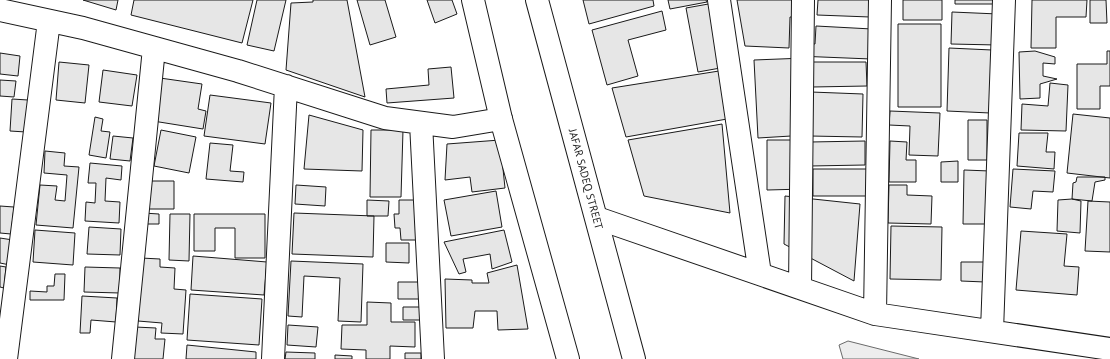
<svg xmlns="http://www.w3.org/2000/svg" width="1110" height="359" viewBox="0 0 1110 359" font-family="'PT Sans',sans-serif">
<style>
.built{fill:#ededed;stroke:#6a6a6a}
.building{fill:#e6e6e6;stroke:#1a1a1a}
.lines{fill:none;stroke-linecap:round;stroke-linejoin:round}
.street-casing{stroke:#1a1a1a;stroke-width:24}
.primary-casing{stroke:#1a1a1a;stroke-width:24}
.street{stroke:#fff;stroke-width:22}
.primary{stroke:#fff;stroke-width:22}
.labels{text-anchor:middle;stroke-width:3;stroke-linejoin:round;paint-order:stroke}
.street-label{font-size:11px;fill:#1a1a1a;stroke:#fff}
</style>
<rect width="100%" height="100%" fill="#fff"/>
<path class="built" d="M848,341l71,18h-76l-4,-14z"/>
<path class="building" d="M83,0h35l-2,10z
M134,0h119l-11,43 -111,-28z
M257,0h29l-12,51 -27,-6z
M313,0h34l18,97 -79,-27 5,-67 22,-1z
M357,0h28l11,37 -26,8z
M427,0h25l5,14 -22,9z
M583,0h70l1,6 -65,18z
M668,0h38l1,2 -37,7z
M737,0h72l-1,17h-18l-1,31 -44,-2z
M818,0h53l-1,17 -53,-2z
M903,0h39v20h-39z
M955,0h43v4h-43z
M1032,0h55l-1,17h-30v31h-25z
M1090,0h16l1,23h-17z
M714,3l12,64 -28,5 -12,-64z
M662,11l4,19 -38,10 10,36 -31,9 -15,-55z
M952,12l46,2 -1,31 -46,-1z
M898,24h43v83h-43z
M816,26l56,3 -1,30 -74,-3 1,-13 17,1z
M949,48l43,2 -2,63 -43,-2z
M1035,51l20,6v7l-12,-1v13l14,3 -17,5v14l-20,1 -1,-47z
M1107,51h3v35h-10v23h-23v-45h30z
M0,53l20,3 -2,20 -18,-2z
M805,58l3,77 -50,3 -4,-78z
M59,62l30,3 -4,38 -29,-3z
M811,62h55l1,24 -55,1z
M451,67l3,31 -67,5 -1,-14 43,-4 -1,-16z
M103,70l34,5 -5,31 -33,-4z
M719,71l8,48 -101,18 -14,-49z
M160,78l42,6 -4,25 8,2 -3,18 -50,-8z
M0,80l16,1 -2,16 -14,-1z
M1050,83l18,2 -2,46 -45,-1 1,-26 26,2z
M811,92l52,2 -1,43 -52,-1z
M210,95l61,8 -6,41 -61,-8z
M12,99l16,1 -2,32 -16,-1z
M890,111l50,2 -2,43 -29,-1 1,-29 -21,-1z
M1073,114l37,4v60l-43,-5z
M309,115l54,15 -1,41 -58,-2z
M95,117l8,2 -2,12 9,1 -4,26 -17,-3z
M968,120h19v40h-19z
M722,124l8,89 -86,-17 -16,-56z
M161,130l35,7 -7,36 -35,-7z
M371,130h32l-2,67h-31z
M1019,133h29l-2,19h9l-1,17 -37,-3z
M113,136l20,2 -3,23 -20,-2z
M500,140l5,48 -33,4 -2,-15 -25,3 2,-36z
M767,140h37l1,49 -38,1z
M865,141v24l-55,1v-24z
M890,141l17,1 -1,18h10v22h-27z
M210,143l23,2 -3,26 14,1 -1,10 -37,-3z
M45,151l20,2 -1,13 15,1 -6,61 -37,-3 4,-40 17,1 -2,14 10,1 2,-26 -23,-2z
M958,161v21h-17v-20z
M90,163l32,3 -1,14 -15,-2 -1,23 15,1 -1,21 -34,-2 1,-19 9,1 1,-20h-8z
M813,169h54v27h-54z
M1013,169l42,2 -2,21 -20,-1 -2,18 -21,-2z
M964,170l26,1 -2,53h-25z
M1077,177h28v3l-10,2 -3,19 -20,-2 1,-16 3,-1z
M146,181h28v28h-28z
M296,185l30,2 -1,19 -30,-2z
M889,185h18v10l25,1 -1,28 -43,-1z
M496,191l6,36 -51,9 -7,-36z
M785,196l75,8 -6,77 -70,-37z
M1072,199l9,2 -1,32 -23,-2 1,-31z
M367,200l22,1 -1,15h-21z
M399,200h17l1,40h-16l-1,-12h-5l-1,-14h5z
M1088,201l22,1v50l-25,-1z
M0,206l14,1 -3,27 -11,-1z
M143,213l16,1v10h-16z
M294,213l80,3 -1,41 -81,-3z
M170,214h20l-1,47 -20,-1z
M194,214h71v44h-30v-30h-20v23h-21z
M891,226l51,1 -1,53 -51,-1z
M89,227l32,2 -1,26 -33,-1z
M35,230l40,3 -2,32 -40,-3z
M504,230l8,32 -20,7 -2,-15 -27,5 3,13 -7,2 -15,-32z
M1021,231l46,3 -3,32 15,1 -2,28 -61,-5z
M0,238l13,2 -3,25 -10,-2z
M386,243h23v20l-23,-1z
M193,256l74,6 -3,33 -73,-5z
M141,258l19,1v8l15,1 -1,21 12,1 -3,44 -22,-1 1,-10 -24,-2z
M291,261l72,3 -2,58 -23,-1 2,-43 -36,-2 -2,41 -14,-1z
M961,262h24v20l-24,-1z
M517,265l11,64 -30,1 -1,-19h-22l-2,17h-27l-1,-49 27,1v3h17l-2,-10z
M0,266l6,1 -2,21 -4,-1z
M85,267l35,1v25l-36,-1z
M55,274h10l-1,26h-34v-9l17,1v-6h7z
M398,282h26v17h-26z
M190,294l72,5 -3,46 -72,-5z
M82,296l35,2 -1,24 -25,-2 -1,13h-10z
M367,302l24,1v19h24v25l-25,-1v13h-24v-9l-25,-1 1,-24h25z
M403,307h18v13h-18z
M288,325l30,2 -2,20 -29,-2z
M135,327l21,1 -1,11h10l-2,20h-29z
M187,345l69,7v7h-70z
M286,352l29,1v6h-30z
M405,353h16v6h-16z
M335,355l17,1v3h-17z"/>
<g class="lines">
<g class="street-casing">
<path id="street" d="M719,0l41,274
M0,10l83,18 155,43 147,47 68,9 48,-8
M421,123l12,236
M597,218l278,96 235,35
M800,288l3,-288
M875,314l5,-314
M992,331l12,-331
M6,359l43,-338
M123,359l31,-311
M273,359l13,-273"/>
</g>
<g class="primary-casing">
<path id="primary" d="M473,0l28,119 67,240
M537,0l97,359"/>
</g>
<use href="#street" class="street"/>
<use href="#primary" class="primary"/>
</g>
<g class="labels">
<g class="street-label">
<text transform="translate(586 179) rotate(75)" y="4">JAFAR SADEQ STREET</text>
</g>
</g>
</svg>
